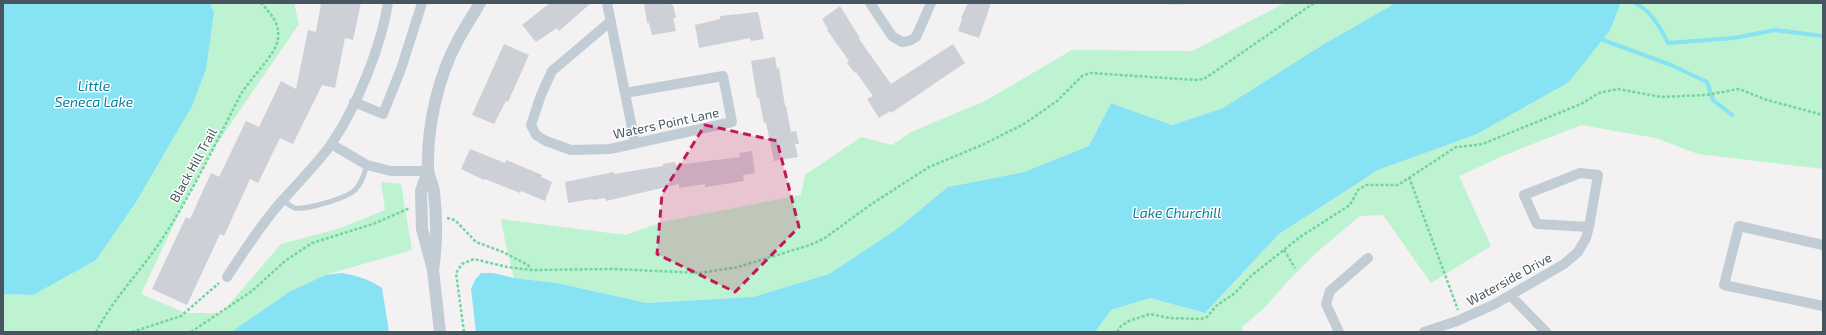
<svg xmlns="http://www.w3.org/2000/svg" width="1826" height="335" viewBox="0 0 1826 335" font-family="'Exo 2',sans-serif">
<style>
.green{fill:#bdf3d0}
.water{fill:#87e2f4}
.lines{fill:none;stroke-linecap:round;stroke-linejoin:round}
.stream{stroke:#87e2f4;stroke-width:4}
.building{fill:#cdd0d6}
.path{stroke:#72d59f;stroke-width:2.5;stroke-dasharray:3 2;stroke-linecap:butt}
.service{stroke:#c1ccd4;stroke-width:5}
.minor{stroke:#c1ccd4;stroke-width:10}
.tertiary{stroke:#c1ccd4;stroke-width:12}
.marked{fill:#c2185b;fill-opacity:0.2;stroke:#c2185b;stroke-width:3;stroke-dasharray:8 5;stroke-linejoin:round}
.labels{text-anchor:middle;stroke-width:3;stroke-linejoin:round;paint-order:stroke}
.street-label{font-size:13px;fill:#475560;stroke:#fff}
.water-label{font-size:14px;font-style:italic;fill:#037f98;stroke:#fff}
</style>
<rect width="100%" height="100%" fill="#f3f1f1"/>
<path class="green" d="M210,3h84l5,21 -85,124 -29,53 -44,93 44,19h37l59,-69 60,-16 44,-18 -4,-28 20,2 11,66 -87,25 -36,17 -58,40h-228v-38l30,1 181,-283z
M1285,3h113l-175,105 -51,17 -61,-22 -22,43 -65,26 -76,15 -54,44 -65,43 -76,23 -106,6 -90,-20 -43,-5 -8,-32 -5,-27 125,16 36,-13 139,-27 4,-20 56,-38 31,8 19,-13 74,-31 87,-51 120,1z
M1621,3h202v166l-125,-15 -42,-16 -75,-13 -76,30 -46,21 32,70 -60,37 -48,-68 -23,1 -44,37 -26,26 -26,29 -22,19v5h-147l16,-22 39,-12 55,15 74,-79 99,-64 97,-35 135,-105z"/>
<path class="water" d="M3,3h207l4,9 -8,57 -14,37 -56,96 -40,58 -63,35 -30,-1z
M1396,3h225l-11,27 -41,52 -94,53 -97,35 -99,64 -74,79 -55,-15 -39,12 -16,22h-619l-5,-43 4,-9 6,-7h12l21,5 43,5 90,20 106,-6 76,-23 65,-43 54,-44 76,-15 65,-26 22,-43 61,22 51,-17 103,-65z
M342,273c15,3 27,6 40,15l7,44h-158l58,-40 36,-17z"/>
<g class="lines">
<path class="stream" d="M1635,3c16,8 25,24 33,40l66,-5 41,-8 48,6
M1603,40l68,25 36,17 6,18 19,15"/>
</g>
<path class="building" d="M321,3h40l-8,37 -8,-2 -10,50 -13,-3 -29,59 -13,-6 -22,45 -8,-4 -26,57 -4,-2 -33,71 -35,-16 34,-72 4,2 21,-46 8,4 27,-56 13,6 22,-46 15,8 12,-59 8,2z
M550,3h41l-32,28 -2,-3 -21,14 -14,-17z
M644,3h27l1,2h1l3,13h-3l3,13 -24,4 -3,-12h-2z
M968,3h23l-12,35 -21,-7 4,-12 -1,-1z
M840,6l20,32 -1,1 32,45 62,-40 12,19 -74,50 -1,-2 -11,7 -12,-19 6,-3 -17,-24 -1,1 -8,-10 2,-2 -22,-31 1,-1 -6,-10z
M758,12l6,27 -13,2 -1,-3 -51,10 -4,-23 25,-6v-3z
M504,44l25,11 -21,47 -2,-1 -12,23 -22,-9z
M775,57l2,12 2,-1 6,38h1l5,26 5,-1 3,13h-4l3,13 -24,4 -8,-38h-2l-5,-25h-2l-6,-37z
M470,149l35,14 1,-3 36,15 -1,2 11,5 -7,19 -24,-10 -1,2 -35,-14 -1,1 -23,-11z
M752,151l3,22 -12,2 1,6 -39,6v-3l-26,4v-4l-73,17 -1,-3 -12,2v-1l-25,4 -3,-21 49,-10v2l49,-8v-2l12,-2 1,3 64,-8 -1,-4z"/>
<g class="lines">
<path class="path" d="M1169,3h13
M1409,177l49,133
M447,218l8,2 21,22 27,10 25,13 3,4
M1284,250l11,18
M96,332c16,-31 40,-56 60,-84 33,-48 58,-102 85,-154 8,-14 36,-41 37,-55 2,-16 -7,-25 -17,-36
M132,332l49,-16 38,-33
M191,332l61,-41 33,-30 27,-18 61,-19 37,-16
M464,332l-8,-59 6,-9 12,-5 33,8 24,3 83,-1 85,4 39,-6 72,-22 15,-7 45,-33 59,-38 53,-22 42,-21 33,-23 25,-25 8,-3 106,7 8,-1 110,-76
M1117,332l4,-6 8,-5 21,-7 19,4 32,1 6,-2 9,-11 19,-13 16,-17 49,-39 50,-32 8,-15 8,-5h32l58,-38 21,-2 8,-2 96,-39 18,-11 19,-4 43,8 45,-2 33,-6 28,11 56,15"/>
<path class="service" d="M283,200c3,2 8,7 12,8 11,2 52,-10 60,-18 7,-7 9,-16 12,-25"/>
<path class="minor" d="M607,3l18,90 98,-17 9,46 -122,27 -39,1 -25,-9 -10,-6 -5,-10 10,-30 11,-24 59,-50
M870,3l22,33 10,6 7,-1 7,-4 15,-34
M625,93l10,50
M354,102l29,12 18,-45 21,-66
M331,144l36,21 24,6h37
M1823,245l-84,-19 -15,59 99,21
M227,277c17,-26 33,-51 53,-74 16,-18 39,-41 52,-60 25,-37 49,-96 56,-140
M1511,296l35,36
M1339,332l-13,-28 4,-13 38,-33
M1424,332l33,-11 38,-17 69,-40 14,-12 8,-14 3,-11 9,-52 -18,-2 -56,22 13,29 52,3"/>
<path class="tertiary" d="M428,171l-7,20 1,38 11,41 7,62
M433,270c4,-26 4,-52 1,-78 -1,-8 -6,-16 -6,-24 -1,-42 10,-91 30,-128 7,-13 15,-25 22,-37"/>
</g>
<path class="marked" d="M705,125l72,16 22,86 -64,65 -78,-38 5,-60z"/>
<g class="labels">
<g class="street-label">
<text transform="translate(666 123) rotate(-12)" y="5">Waters Point Lane</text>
<text transform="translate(193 165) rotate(-61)" y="5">Black Hill Trail</text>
<text transform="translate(1509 279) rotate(-29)" y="5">Waterside Drive</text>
</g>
<g class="water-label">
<text x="94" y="91">Little<tspan x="94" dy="16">Seneca Lake</tspan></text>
<text x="1177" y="218">Lake Churchill</text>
</g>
</g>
<rect width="1826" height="335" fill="none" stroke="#475560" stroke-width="8"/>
</svg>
